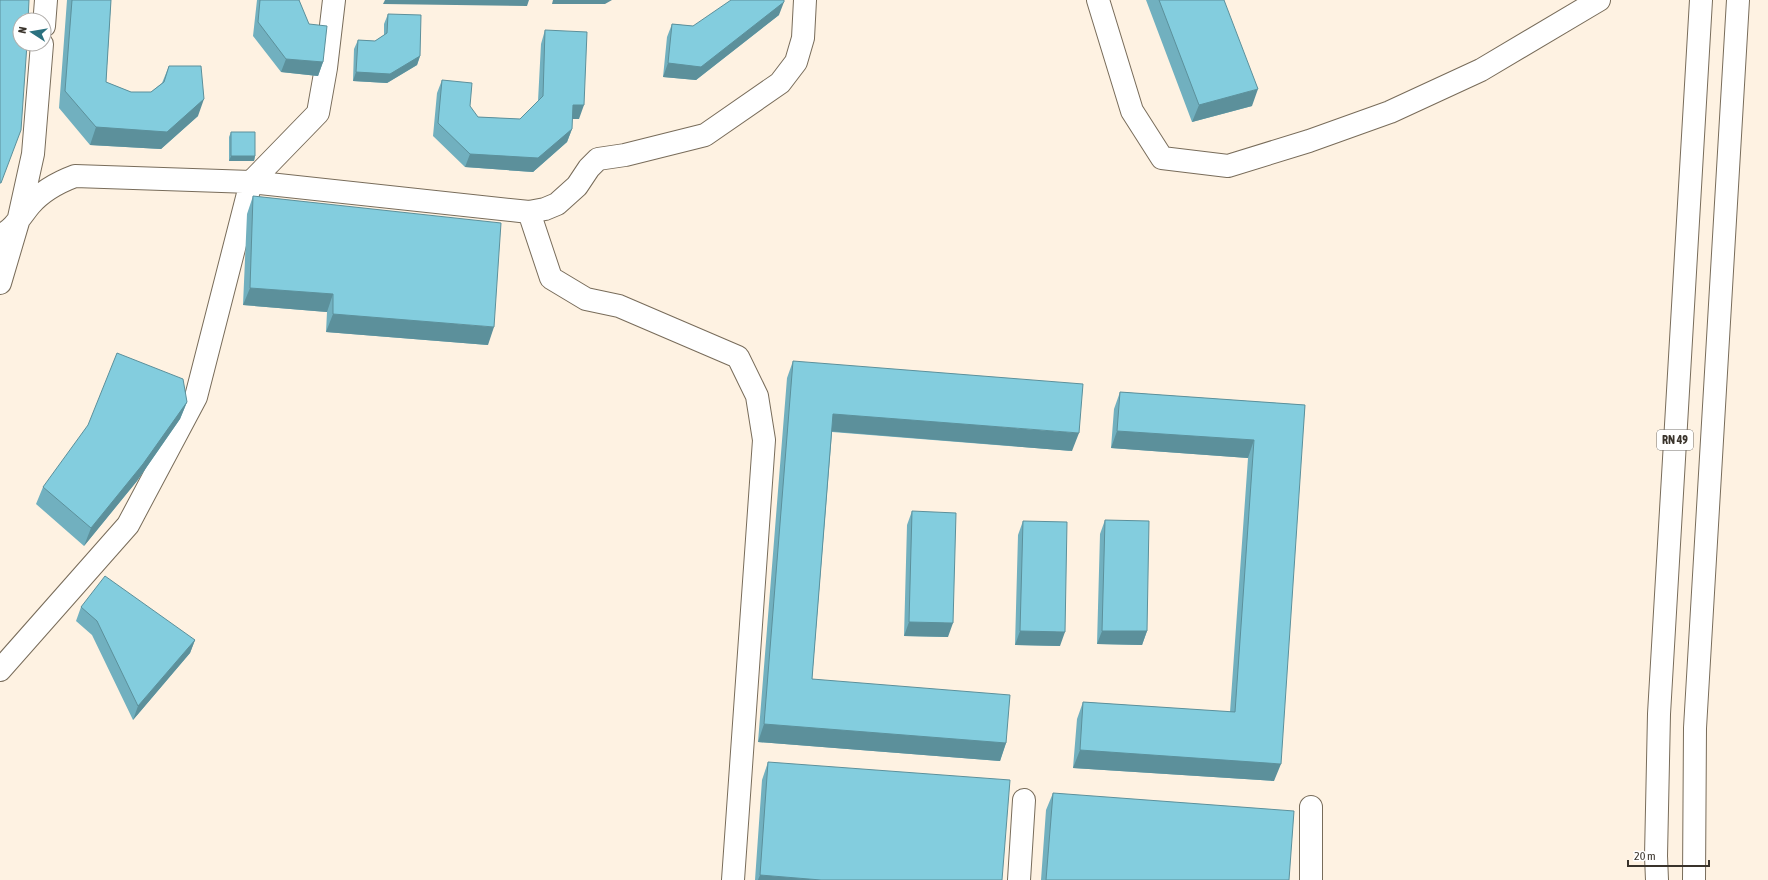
<svg xmlns="http://www.w3.org/2000/svg" width="1768" height="880" viewBox="0 0 1768 880" font-family="'Asap Condensed',sans-serif">
<style>
.lines{fill:none;stroke-linecap:round;stroke-linejoin:round}
.minor-casing{stroke:#786c5a;stroke-width:24}
.highway-casing{stroke:#786c5a;stroke-width:24}
.minor{stroke:#fff;stroke-width:22}
.highway{stroke:#fff;stroke-width:22}
.wall{fill:#71b0bf}
.shaded-wall{fill:#5c909b}
.building{fill:#83cdde;stroke:#5c909b}
.labels{text-anchor:middle;stroke-width:3;stroke-linejoin:round;paint-order:stroke}
.shield{fill:#fff;stroke:#74706b;stroke-width:1}
.shield-label{font-size:12px;font-weight:bold;fill:#39332b}
</style>
<rect width="100%" height="100%" fill="#fef2e2"/>
<g class="lines">
<g class="minor-casing">
<path id="minor" d="M1098,0l34,111 30,47 66,8 81,-25 81,-29 91,-42 118,-70
M44,26l2,-26
M529,212l22,66 35,21 33,7 119,51 19,39 7,44 -31,440
M0,236c14,-7 21,-20 30,-31 12,-14 29,-23 45,-29l176,6 278,30 16,-3 12,-5 20,-18 12,-18 9,-9 27,-4 80,-20 75,-52 16,-21 7,-24 2,-38
M0,283l18,-61 15,-68 9,-110
M0,670l128,-145 68,-128 55,-215 67,-69 8,-45 8,-68
M1019,880l5,-80
M1311,880v-73"/>
</g>
<g class="highway-casing">
<path id="highway" d="M1657,880l-1,-24 3,-142 42,-714
M1694,880l1,-152 43,-728"/>
</g>
<use href="#minor" class="minor"/>
<use href="#highway" class="highway"/>
</g>
<path class="wall" d="M67,0h44l-5,82 25,10h20l11,-9 7,-17 29,50 -37,33 -71,-4 -31,-37z
M257,0h42l24,62 -5,14 -37,-4 -28,-36z
M1146,0h78l28,106 -60,16z
M388,14l32,42 -3,9 -30,18 -34,-2 1,-32 4,-9 17,1 9,-6v-11z
M779,15l-83,65 -33,-3 4,-40 5,-13 21,2z
M545,30l34,89h-7v10l-5,13 -34,30 -68,-5 -32,-31 4,-43 5,-13 36,37 42,2 18,-18 3,-57z
M231,132l24,24 -1,5h-25v-24z
M253,196l235,149 -162,-13 1,-20 -84,-7 4,-91z
M793,361l279,90 -240,-19 -20,247 194,64 -6,18 -242,-19 29,-364z
M1120,392l185,13 -31,376 -201,-13 4,-49 6,-17 147,10 18,-254 -137,-10 3,-39z
M187,402l-7,17 -43,62 -53,65 -48,-42 7,-17z
M912,511l36,126 -44,-1 3,-111z
M1105,520l42,111 -5,14 -45,-1 3,-110z
M1023,521l37,125 -45,-1 3,-110z
M81,607l114,33 -5,13 -57,67 -41,-85 -16,-14z
M768,762l234,118h-247l7,-100z
M1053,793l236,87h-248l5,-70z"/>
<path class="shaded-wall" d="M385,0h144l-2,6 -144,-2z
M553,0h59l-7,4h-53z
M784,2l-5,13 -83,65 -33,-3 5,-14z
M420,56l-3,9 -30,18 -34,-2 3,-9z
M286,59l37,3 -5,14 -37,-4z
M1258,89l-6,17 -60,16 7,-17z
M204,99l-6,17 -37,33 -71,-4 6,-18z
M573,105h11l-5,14h-11z
M572,129l-5,13 -34,30 -68,-5 5,-13z
M231,156h24l-1,5h-25z
M250,288l83,6 -6,18 -84,-7z
M333,314l161,13 -6,18 -162,-13z
M187,402l-7,17 -43,62 -53,65 7,-18z
M833,414l246,19 -7,18 -245,-20z
M1117,431l137,9 -6,18 -137,-10z
M909,622l44,1 -5,14 -44,-1z
M1020,631l45,1 -5,14 -45,-1z
M1102,631h45l-5,14 -45,-1z
M195,640l-5,13 -57,67 5,-14z
M764,724l242,19 -6,18 -242,-19z
M1080,750l201,14 -7,17 -201,-13z
M760,875l61,5h-63z"/>
<path class="building" d="M0,0h29l-1,20h-8v24h7l-6,86 -20,53h-1z
M72,0h39l-5,82 25,10h20l13,-10 5,-16h32l3,33 -37,33 -71,-5 -31,-36z
M260,0h39l10,24 18,2 -4,36 -37,-3 -28,-37z
M731,0h53v2l-83,65 -33,-4 4,-39 21,2z
M1159,0h65l34,89 -59,16z
M388,14l33,1 -1,41 -30,18 -34,-2 2,-32 17,1 12,-8z
M545,30l42,2 -3,73h-11l-1,24 -34,29 -68,-4 -32,-31 4,-43 30,3 -2,23 8,11 42,2 23,-23z
M231,132h24v24h-24z
M253,196l248,27 -7,104 -161,-13v-20l-83,-6z
M117,353l66,26 4,23 -44,62 -52,64 -48,-41 45,-62z
M793,361l290,23 -4,49 -246,-19 -21,265 198,16 -4,48 -242,-19z
M1120,392l185,13 -24,359 -201,-14 3,-48 152,10 19,-272 -137,-9z
M912,511l44,2 -3,110 -44,-1z
M1105,520l44,1 -2,110h-45z
M1023,521l44,1 -2,110 -45,-1z
M105,576l90,64 -57,66 -41,-85 -16,-14z
M768,762l242,18 -8,100h-181l-61,-5z
M1053,793l241,18 -5,69h-243z"/>
<g class="labels">
<rect class="shield" x="1657" y="430" width="36" height="20" rx="3"/>
<g class="shield-label">
<text x="1675" y="444">RN 49</text>
</g>
</g>
<g transform="translate(32 32) rotate(282)"><circle r="19" fill="#ffffff" stroke="#b0adaa"/>
<path d="M0-3L7 15L0 10L-7 15Z" fill="#2b717f"/>
<text y="-6" font-size="11" font-weight="bold" text-anchor="middle" fill="#39332b">N</text>
</g>
<path d="M1628 860v6h81v-6" fill="none" stroke="#39332b" stroke-width="2"/>
<text x="1634" y="860" font-size="12" fill="#39332b" stroke="#ffffff" stroke-width="3" paint-order="stroke">20 m</text>
</svg>
